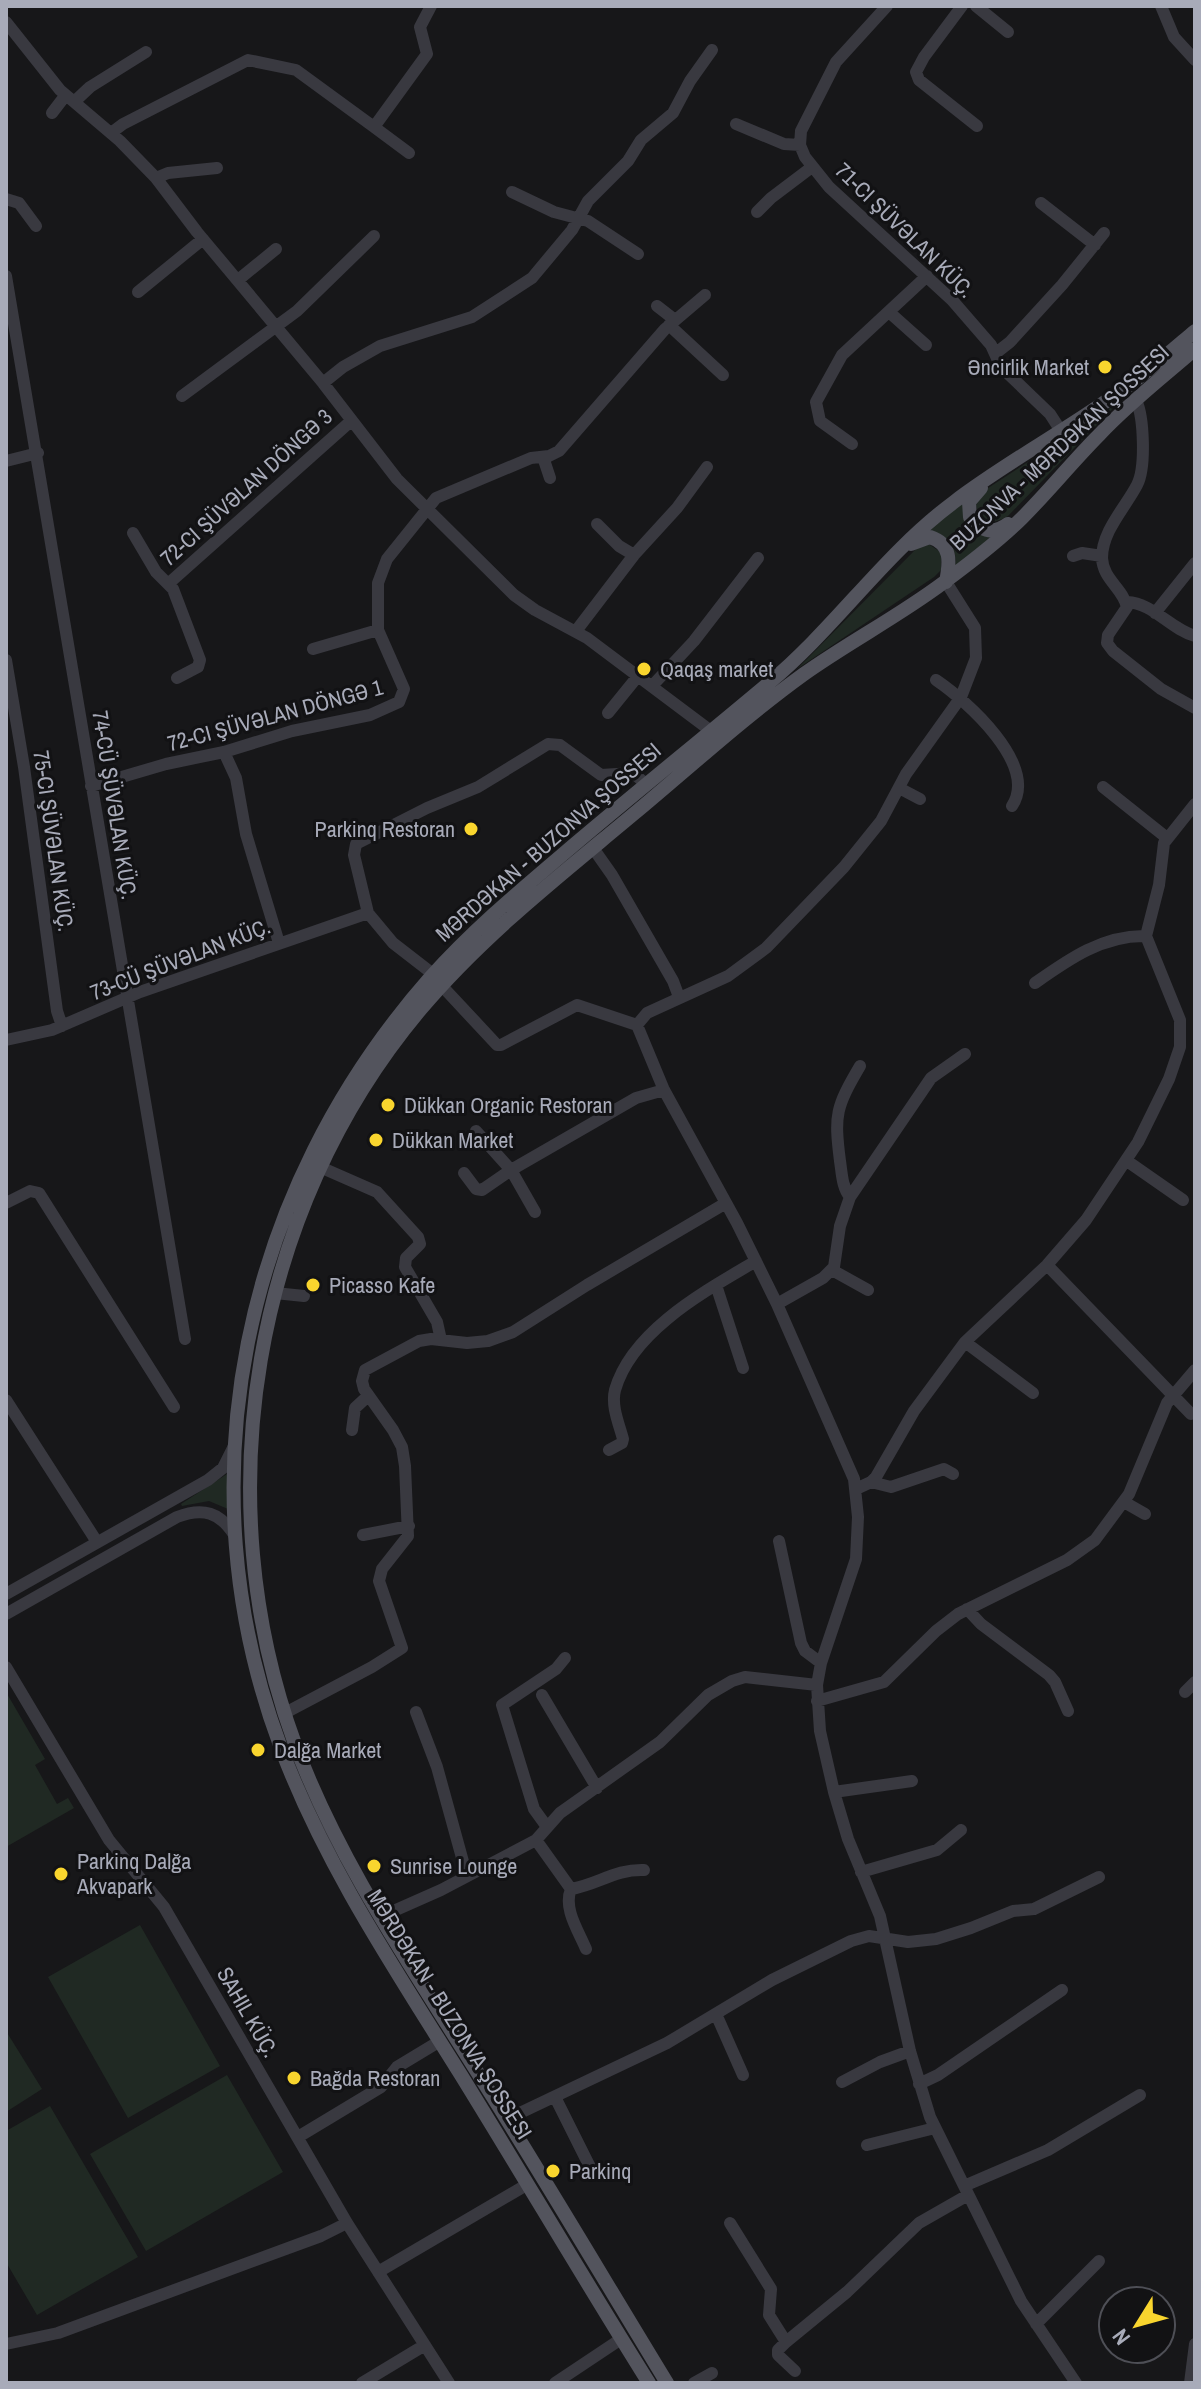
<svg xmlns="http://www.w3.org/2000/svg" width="1201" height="2389" viewBox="0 0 1201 2389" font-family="'Archivo Narrow',sans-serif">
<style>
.green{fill:#202923}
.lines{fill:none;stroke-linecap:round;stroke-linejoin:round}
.minor{stroke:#393940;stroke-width:12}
.major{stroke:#53545d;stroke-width:14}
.poi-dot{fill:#f9d52e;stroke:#121214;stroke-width:3}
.labels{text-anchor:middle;stroke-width:6;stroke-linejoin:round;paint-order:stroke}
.street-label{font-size:22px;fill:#a8abb9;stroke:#121214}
.poi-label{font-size:22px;fill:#a8abb9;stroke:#121214;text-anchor:start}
</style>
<rect width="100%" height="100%" fill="#171719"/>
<path class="green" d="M1118,403l-110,113c-16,9 -28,9 -32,-11l9,-15z
M965,501l4,25 9,8 15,2 -38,30c3,-19 -8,-32 -27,-36z
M923,545h7l12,8 -1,17 -7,7 -137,92 118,-119z
M227,1474l1,35 -19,-8 -27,5 -1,-2z
M6,1692l39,67 -10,6 22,39 11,-6 6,10 -68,39z
M140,1925l80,141 -92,52 -80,-141z
M6,2031l36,58 -36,23z
M227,2075l56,97 -137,79 -56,-97z
M50,2106l88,151 -101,58 -31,-53v-131z"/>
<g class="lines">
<path class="minor" d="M887,6l-51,56 -35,69 -1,14 5,12 24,30 123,113 39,45 10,22 49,47 11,17
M962,6l-38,51 -8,15 3,8 58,46
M976,6l32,26
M1161,6l13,31 21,23
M6,22l54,68 60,51 36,37 41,54 126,151 74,96 117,116 21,15 52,28 124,93
M74,102l16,-15 56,-35
M52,113l13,-17
M736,124l48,20 16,1
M374,127l35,26
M111,133l12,-9 125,-64 48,10 78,57 53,-73 -7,-27 11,-21
M156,178l12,-5 49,-5
M512,192l42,20 34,9 50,33
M6,199l13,4 17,23
M1041,203l54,42
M757,212l14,-14 41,-31
M6,276l179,1063
M238,280l38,-31
M138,292l65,-53
M657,306l18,14
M889,312l37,33
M669,325l54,50
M996,353l14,-11 52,-57 42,-52
M323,383l20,-16 37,-21 92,-29 60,-39 40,-48 16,-29 40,-40 13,-21 32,-27 17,-32 22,-31
M182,396l115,-85 77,-75
M1136,400c8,17 10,68 1,85 -12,23 -35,46 -35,73 1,22 21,30 25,49l-19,28 -1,8 6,8 48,38 34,19
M852,444l-32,-23 -4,-19 26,-47 85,-79
M543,457l7,21
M6,461l32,-8
M597,524l22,22 15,9
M133,533l23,39 17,17 27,71 -2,7 -21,11
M1073,556l9,-3 20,3
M946,582l29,46 1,30 -15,39 -55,77 -25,47 -37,46 -78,81 -38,28 -81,37 -10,12 27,65 73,133 40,81 77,175 4,38 -2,42 -35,104 -4,22 3,46 14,61 14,47 32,77 30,135 20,66 91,184 55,82
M168,584l183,-163
M1127,602c26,1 43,27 68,34
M1155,613l40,-50
M576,631l58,-76 43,-47 30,-41
M313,649l65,-19
M6,660l18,107 33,244 5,15
M936,680c31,21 103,85 76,126
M652,686l42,-45 64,-83
M608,713l30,-37
M224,752l12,26 10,56 33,109
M91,786l75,-22 58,-12 68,-21 78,-16 29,-13 5,-13 -26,-59v-47l9,-24 49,-61 95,-40 18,-2 10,-5 106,-122 40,-34
M1103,787l64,51
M899,788l21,11
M593,848l19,27 61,106 6,16
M433,974l-40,-31 -25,-30 -14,-58 2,-11 71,-36 51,-21 70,-43 12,1 41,30 32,-2 13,11
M1035,983c34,-24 68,-48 111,-47
M442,986l55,59h4l76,-40 60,20
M6,1040l46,-10 88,-38 228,-79
M476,1131l35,39 24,42
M1127,1161l56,39
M320,1167l57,25 41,45 2,7 -14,14 -1,9 32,55 4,18
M464,1173l12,16 6,1 29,-20 125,-72 28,-8
M850,1197c-8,-10 -8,-23 -10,-36 -6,-47 -4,-54 20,-95
M6,1203l24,-12 9,2 135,214
M1047,1265l144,149
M832,1270l36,20
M716,1285l27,83
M275,1293l29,3
M777,1304l46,-26 11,-11 6,-41 10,-29 81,-119 34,-24
M965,1342l68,51
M6,1400l91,142
M352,1430l3,-22 13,-12
M609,1450l13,-7 1,-4c-4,-15 -12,-33 -8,-49 17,-60 92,-100 141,-129
M871,1482l20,5 53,-18 9,5
M856,1489l15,-7 5,-5 38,-66 51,-69 82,-77 39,-45 52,-78 31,-63 11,-32v-27l-34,-84 13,-51 5,-42 31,-39
M1124,1502l21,12
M363,1535l46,-9
M779,1541l22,102 4,8 16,12
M6,1594l202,-114 15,-12 11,-22
M967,1609l14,15 68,51 6,7 13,29
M6,1614l171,-97c26,-10 43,-5 58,19
M6,1667l103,173 55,67 183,316 102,160
M1185,1692l10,-10
M542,1695l55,93
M817,1701l67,-19 52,-51 22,-17 109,-54 28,-20 34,-46 38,-91 28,-33
M416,1712l21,55 30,109
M285,1713l87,-46 30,-19 -23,-67 3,-12 26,-33 -3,-70 -3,-19 -9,-17 -29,-41 -2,-8 3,-11 54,-29 12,-2 36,4 21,-2 25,-9 74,-47 139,-82
M834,1792l78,-11
M547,1827l-13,-18 -32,-104 54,-36 9,-11
M536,1840l35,49c28,-5 44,-20 73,-19
M861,1872l76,-22 24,-20
M571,1889c-8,19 7,41 15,60
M380,1917l61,-27 95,-50 24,-27 100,-71 48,-47 24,-14 13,-4 72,8
M716,2014l27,61
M842,2082l38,-20 30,-11
M919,2084l19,-9 124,-85
M555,2097l36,72
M507,2119l160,-76 105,-63 79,-39 18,-5 39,6 28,-3 35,-11 42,-17 21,-2 65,-32
M298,2137l83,-50 16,-20 43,-26
M867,2145l68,-17
M964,2186l84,-36 92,-55
M730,2223l41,66 -2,26 17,27 61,-50 72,-69 49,-28
M378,2272l150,-88
M1036,2324l63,-63
M786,2342l-8,8v5l17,16
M6,2344l52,-11 263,-97 26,-13
M362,2383l63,-38
M555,2383l66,-44
M694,2383l18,-10
M1190,2383l5,-39"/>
<path class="major" d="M981,488l-12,14 1,15c11,14 23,18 38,7
M911,544l19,-7c22,7 20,25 16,45
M649,2383c-64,-102 -125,-206 -188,-308 -66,-106 -136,-210 -180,-327 -100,-266 -38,-558 149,-770 40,-45 86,-84 132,-123 68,-58 139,-115 208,-173 66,-55 114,-128 184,-180 51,-39 108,-69 161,-107 28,-19 54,-42 80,-64
M667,2383c-64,-105 -127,-212 -193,-316 -65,-104 -136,-207 -179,-323 -90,-245 -43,-534 125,-734 63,-75 142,-136 216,-198 55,-46 110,-96 168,-138 45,-32 95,-58 139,-91 27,-20 55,-41 79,-65 27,-27 51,-57 78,-84 29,-31 63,-57 95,-85"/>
</g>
<g class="poi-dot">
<circle cx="1105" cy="367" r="8"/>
<circle cx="644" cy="669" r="8"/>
<circle cx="471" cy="829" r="8"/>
<circle cx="388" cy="1105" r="8"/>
<circle cx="376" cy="1140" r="8"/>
<circle cx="313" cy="1285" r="8"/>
<circle cx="258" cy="1750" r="8"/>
<circle cx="374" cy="1866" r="8"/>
<circle cx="61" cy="1874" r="8"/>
<circle cx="294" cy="2078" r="8"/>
<circle cx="553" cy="2171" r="8"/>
</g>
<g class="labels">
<g class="street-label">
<text transform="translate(905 230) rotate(44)" y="8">71-CI ŞÜVƏLAN KÜÇ.</text>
<text transform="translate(1059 447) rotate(-43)" y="8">BUZONVA - MƏRDƏKAN ŞOSSESI</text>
<text transform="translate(246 487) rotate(-42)" y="8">72-CI ŞÜVƏLAN DÖNGƏ 3</text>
<text transform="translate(275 715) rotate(-15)" y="8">72-CI ŞÜVƏLAN DÖNGƏ 1</text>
<text transform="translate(115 805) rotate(81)" y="8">74-CÜ ŞÜVƏLAN KÜÇ.</text>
<text transform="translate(54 841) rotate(82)" y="8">75-CI ŞÜVƏLAN KÜÇ.</text>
<text transform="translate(548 842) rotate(-41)" y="8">MƏRDƏKAN - BUZONVA ŞOSSESI</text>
<text transform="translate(180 959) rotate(-21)" y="8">73-CÜ ŞÜVƏLAN KÜÇ.</text>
<text transform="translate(248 2012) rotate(60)" y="8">SAHIL KÜÇ.</text>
<text transform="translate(450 2014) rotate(58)" y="8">MƏRDƏKAN - BUZONVA ŞOSSESI</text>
</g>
<g class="poi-label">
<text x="1089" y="375" text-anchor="end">Əncirlik Market</text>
<text x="660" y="677">Qaqaş market</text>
<text x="455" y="837" text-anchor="end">Parkinq Restoran</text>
<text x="404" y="1113">Dükkan Organic Restoran</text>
<text x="392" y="1148">Dükkan Market</text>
<text x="329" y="1293">Picasso Kafe</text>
<text x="274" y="1758">Dalğa Market</text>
<text x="77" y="1869">Parkinq Dalğa<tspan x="77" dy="25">Akvapark</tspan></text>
<text x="390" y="1874">Sunrise Lounge</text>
<text x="310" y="2086">Bağda Restoran</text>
<text x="569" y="2179">Parkinq</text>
</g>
</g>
<rect width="1201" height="2389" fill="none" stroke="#a8abb9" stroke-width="16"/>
<g transform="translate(1137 2325) rotate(233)"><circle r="38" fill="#121214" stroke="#4e4f56" stroke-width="2"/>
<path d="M0-6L14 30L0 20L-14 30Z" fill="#f9d52e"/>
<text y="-12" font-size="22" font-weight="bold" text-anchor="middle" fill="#a8abb9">N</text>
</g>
</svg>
